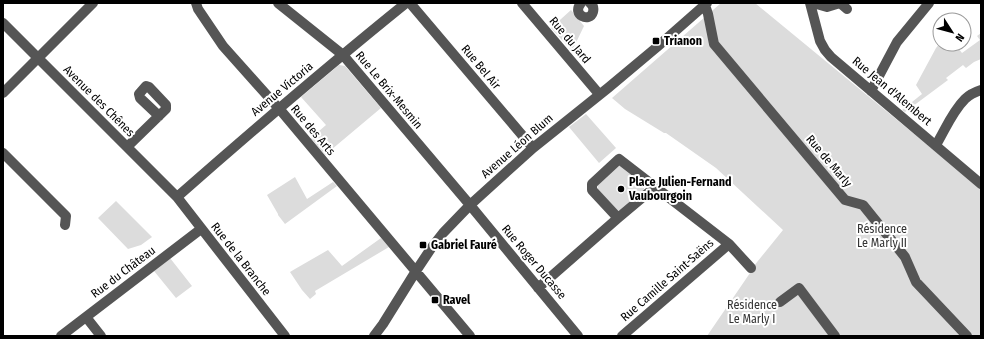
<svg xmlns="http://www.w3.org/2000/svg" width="984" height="339" viewBox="0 0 984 339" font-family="'Fira Sans Condensed',sans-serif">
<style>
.green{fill:#dcdcdc}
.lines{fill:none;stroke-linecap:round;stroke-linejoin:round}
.minor{stroke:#555;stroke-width:10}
.poi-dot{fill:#000;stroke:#fff;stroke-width:1.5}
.labels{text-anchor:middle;stroke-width:4;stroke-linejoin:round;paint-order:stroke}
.street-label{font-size:12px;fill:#000;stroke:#fff}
.poi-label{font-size:12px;font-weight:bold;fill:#000;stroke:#fff;text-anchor:start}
.park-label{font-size:12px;fill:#333;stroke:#fff}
</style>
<rect width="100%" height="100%" fill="#fff"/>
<path class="green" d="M721,3h34l226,186v147h-274l43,-63 -1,-1 34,-42 -67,-62 -50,-35h-2l-39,-24 -13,-11z
M571,10l13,16 -12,25 -21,-23z
M981,33v26l-7,3 -8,6 -3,-3 -17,13 2,2 -43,32 -3,-2 20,-16 -6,-9 20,-37 4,-5v1h15l7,9 18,-13 -3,-4z
M339,65l6,1 36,42 -56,47 -14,-17 15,-13 -25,-28z
M586,114l30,34 -17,15 -30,-36z
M617,165l6,1 20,15 2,5 -2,5 -20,18 -5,2 -20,-20 -1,-8z
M295,177l12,22 26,-17 4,4 -52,38 -7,-9v-1l-11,-19z
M116,201l36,36 -11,8 -13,4 -30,-31z
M381,238l8,9 -74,44 1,3 -6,5 -8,-9 -12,-18 5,-3 33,-19 14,16z
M170,258l22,28 -16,12 -22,-27z"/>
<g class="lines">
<path class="minor" d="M196,3l2,6 25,37 59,66 188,224
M278,3l65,52 127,150 108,131
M410,3l123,145
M522,3l77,91
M581,3c-10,12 9,20 12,9 1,-4 0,-7 -3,-9
M810,3l10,38 5,9 6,7 150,127
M813,3l14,4 13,-4 7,6
M705,5l3,9 6,30 131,156 18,5 42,52 11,25 51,54
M3,23l174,174 108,139
M871,91l26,-49 32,-39
M3,93l90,-90
M936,145c9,-15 16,-33 29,-46 4,-4 10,-7 16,-9
M127,147l39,-38v-4l-17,-18 -3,-1 -7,8 1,4 19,18
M3,153l63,63 -1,9
M177,197c75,-66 151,-131 229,-194
M618,218l-26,-28v-6l27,-25 110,85 22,24
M538,288l80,-70 37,-31
M780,302l19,-14 36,48
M86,317l15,19
M61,336l140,-107
M374,336l9,-12 33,-53 16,-24 11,-14 27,-28 63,-57 75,-60 49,-41 50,-44
M622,336l107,-92"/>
</g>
<g class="poi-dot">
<rect x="652" y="37" width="8" height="8" rx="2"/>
<circle cx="621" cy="189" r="4"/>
<rect x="419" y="241" width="8" height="8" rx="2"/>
<rect x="431" y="296" width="8" height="8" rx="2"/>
</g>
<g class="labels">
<g class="street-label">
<text transform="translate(570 40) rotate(50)" y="4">Rue du Jard</text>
<text transform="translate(481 67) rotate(50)" y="4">Rue Bel Air</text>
<text transform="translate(282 89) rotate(-40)" y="4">Avenue Victoria</text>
<text transform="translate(389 90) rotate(50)" y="4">Rue Le Brix-Mesmin</text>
<text transform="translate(892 91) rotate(40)" y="4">Rue Jean d'Alembert</text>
<text transform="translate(99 101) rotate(45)" y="4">Avenue des Chênes</text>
<text transform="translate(313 130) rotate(50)" y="4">Rue des Arts</text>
<text transform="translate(517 146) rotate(-41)" y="4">Avenue Léon Blum</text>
<text transform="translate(829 161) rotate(50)" y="4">Rue de Marly</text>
<text transform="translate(241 259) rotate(52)" y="4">Rue de la Branche</text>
<text transform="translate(534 262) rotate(50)" y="4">Rue Roger Ducasse</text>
<text transform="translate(123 272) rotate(-37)" y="4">Rue du Château</text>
<text transform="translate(667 280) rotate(-41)" y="4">Rue Camille Saint-Saëns</text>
</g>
<g class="poi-label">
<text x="664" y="45">Trianon</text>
<text x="629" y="186">Place Julien-Fernand<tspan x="629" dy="14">Vaubourgoin</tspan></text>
<text x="431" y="249">Gabriel Fauré</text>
<text x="443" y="304">Ravel</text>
</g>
<g class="park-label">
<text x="882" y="233">Résidence<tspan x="882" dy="14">Le Marly II</tspan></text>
<text x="752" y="309">Résidence<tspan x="752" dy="14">Le Marly I</tspan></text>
</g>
</g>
<rect width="984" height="339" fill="none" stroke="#000000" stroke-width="8"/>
<g transform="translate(952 32) rotate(126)"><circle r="19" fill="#ffffff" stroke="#999999"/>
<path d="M0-3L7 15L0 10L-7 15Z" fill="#000000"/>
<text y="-6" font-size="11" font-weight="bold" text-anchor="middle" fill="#000000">N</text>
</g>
</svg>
